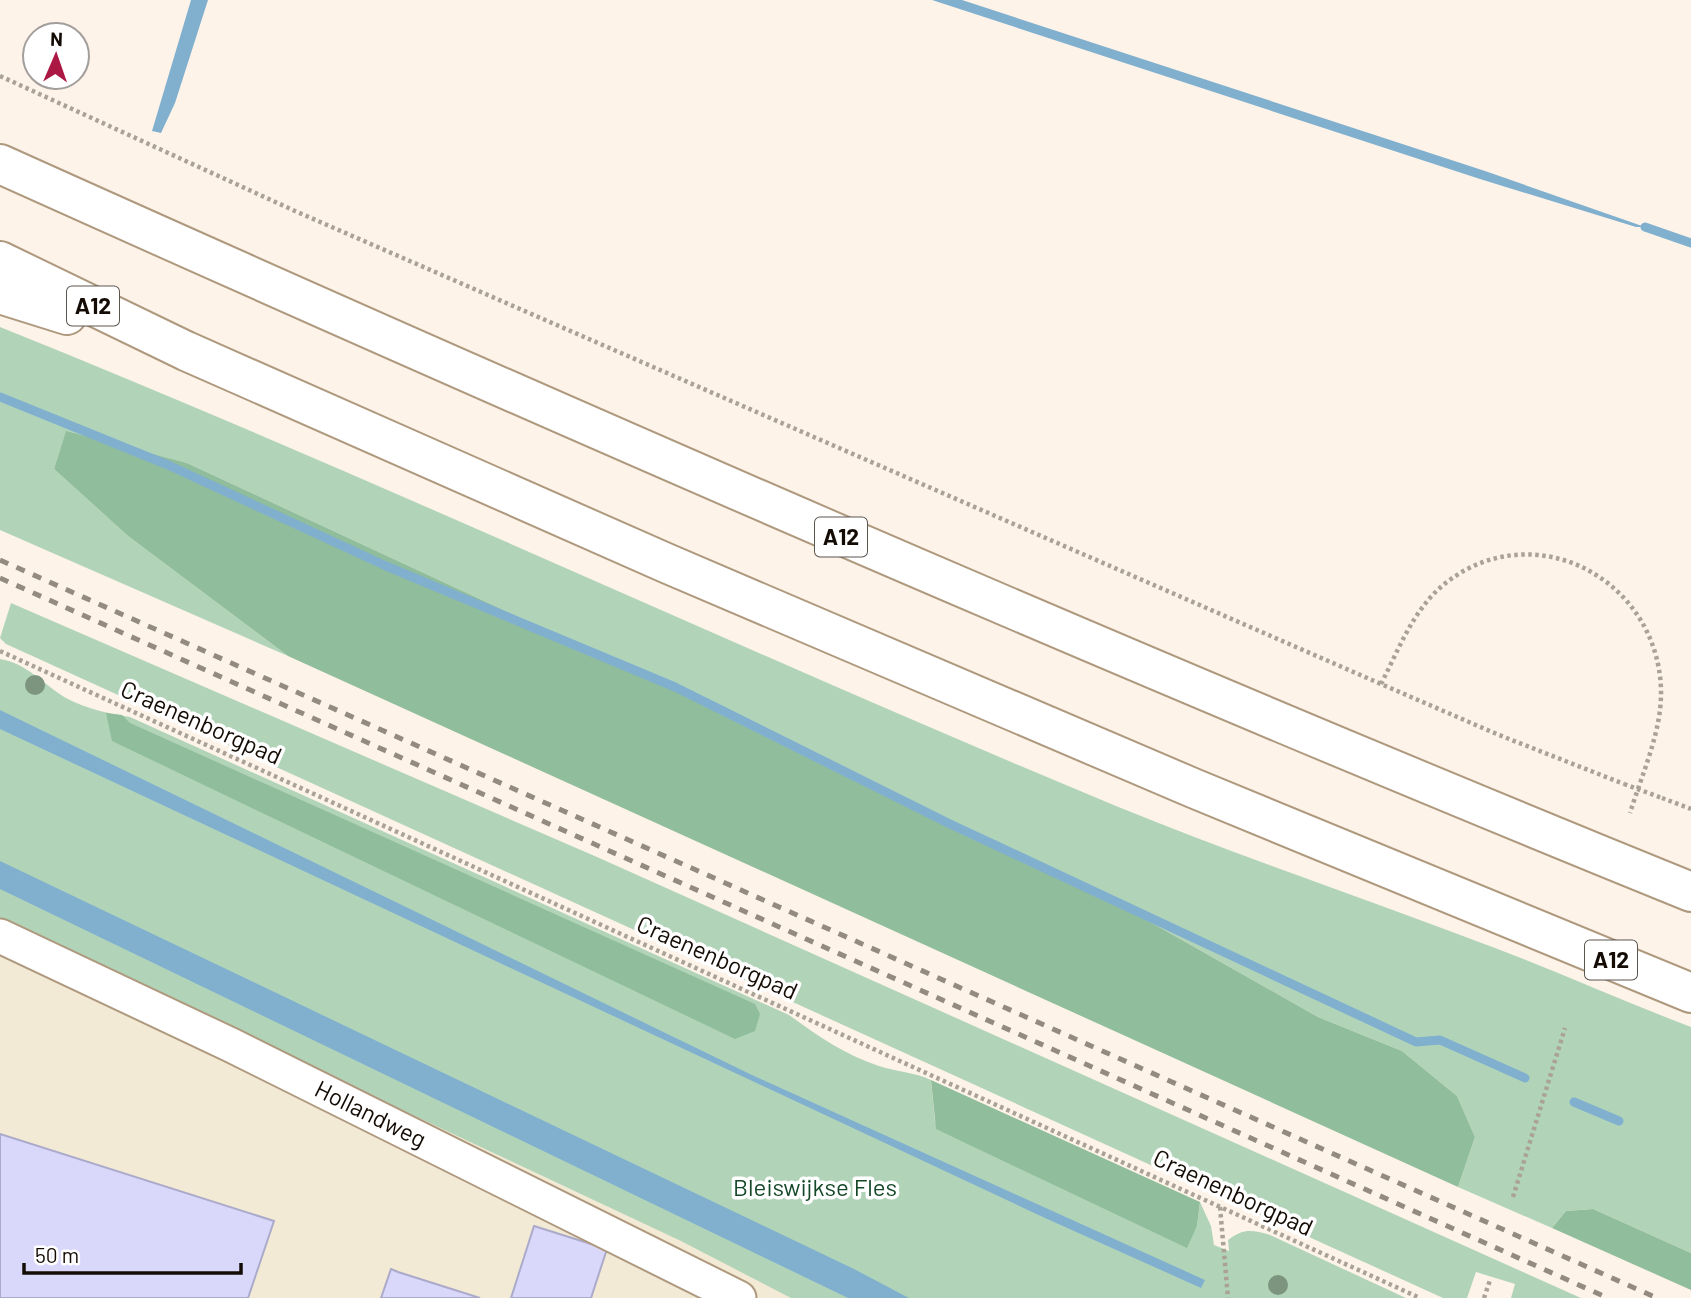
<svg xmlns="http://www.w3.org/2000/svg" width="1691" height="1298" viewBox="0 0 1691 1298" font-family="Barlow,sans-serif">
<style>
.industrial{fill:#f3ead5}
.green{fill:#b1d4b9}
.forest{fill:#90bd9b}
.water{fill:#81b0cf}
.lines{fill:none;stroke-linecap:round;stroke-linejoin:round}
.stream{stroke:#81b0cf;stroke-width:9}
.building{fill:#dad8fa;stroke:#abaaca;stroke-width:2}
.minor-casing{stroke:#af997e;stroke-width:37}
.highway-casing{stroke:#af997e;stroke-width:42}
.path{stroke:#aaa197;stroke-width:4.5;stroke-dasharray:3.5 3.5;stroke-linecap:butt}
.minor{stroke:#fff;stroke-width:33}
.highway{stroke:#fff;stroke-width:38}
.rail{stroke:#938a80;stroke-width:5;stroke-dasharray:9 9;stroke-linecap:butt}
.path-bridge{stroke:#aaa197;stroke-width:4.5;stroke-dasharray:3.5 3.5;stroke-linecap:butt}
.tree{fill:#7d957e}
.labels{text-anchor:middle;stroke-width:7;stroke-linejoin:round;paint-order:stroke}
.shield{fill:#fff;stroke:#5a554f;stroke-width:2}
.shield-label{font-size:23px;font-weight:bold;fill:#140c04}
.street-label{font-size:24px;fill:#140c04;stroke:#fff}
.park-label{font-size:24px;fill:#154828;stroke:#fff}
</style>
<rect width="100%" height="100%" fill="#fdf3e8"/>
<path class="industrial" d="M0,911l848,387h-848z"/>
<path class="green" d="M0,327c376,151 742,324 1116,479 125,51 253,94 379,142 66,25 130,54 196,79v226l-98,-44 -27,2 -14,17 -94,-41 17,-50 -18,-41 -55,-45 -84,-34 -242,-137 -402,-191 -487,-226 -121,-31 -12,37 74,67 160,120 -288,-126z
M11,603l586,254 984,441h-70l4,-14 -39,-12 -9,26h-24l-1437,-654 -6,-6z
M0,659c27,4 44,26 66,39 20,11 42,15 64,19l659,298c29,21 56,40 90,51 18,6 35,6 52,14l4,42 257,113 5,-9 3,-24 11,24 3,19 15,6 -1,-11c16,-12 24,-10 42,-5l136,63h-615l-110,-57 -681,-320z"/>
<path class="forest" d="M66,431l121,32 487,226 402,191 242,137 84,34 55,45 18,41 -17,50 -1170,-531 -160,-120 -74,-67z
M106,713l16,2 8,8 625,281 5,10 -5,17 -20,8 -623,-298z
M931,1080l269,122 -3,24 -10,22 -251,-119z
M1593,1209l98,44v37l-139,-62 14,-17z"/>
<path class="water" d="M191,0h17l-33,103 -14,30 -9,-2z
M932,0h30l523,171 160,56h-9l-156,-48z
M0,710l752,365 453,205 -4,8 -156,-70 -1045,-489z
M0,861l854,408 55,29h-61l-848,-409z"/>
<g class="lines">
<path class="stream" d="M1645,227l46,16
M0,397l168,68 218,101 289,121 273,136 468,219 24,-2 85,38
M1574,1102l45,19"/>
</g>
<path class="building" d="M0,1134l274,87 -26,77h-248z
M534,1226l73,23 -16,49h-80z
M391,1269l7,3 82,26h-99z"/>
<g class="lines">
<g class="minor-casing">
<g id="minor">
<path id="s1" d="M0,936l231,109 508,253"/>
</g>
</g>
<g class="highway-casing">
<path id="highway" d="M0,164c560,252 1122,497 1691,728
M0,261l186,90 480,212 527,225 498,205
M0,294l67,21"/>
</g>
<path class="path" d="M0,76l295,135 1086,473 118,51 125,49
M0,651l1420,647
M1381,684c18,-35 33,-77 66,-102 89,-68 211,-2 214,108 1,41 -19,84 -31,123
M1662,798l29,11
M1513,1197l52,-169
M1220,1207l8,91
M1484,1298l6,-18"/>
<use href="#minor" class="minor"/>
<use href="#highway" class="highway"/>
<path class="rail" d="M0,560l1657,738
M0,578l1608,720"/>
<path class="path-bridge" d="M1624,784l38,14"/>
</g>
<g class="tree">
<circle cx="35" cy="685" r="10"/>
<circle cx="1278" cy="1285" r="10"/>
</g>
<g class="labels">
<g class="shield">
<rect x="67" y="286.5" width="52" height="39" rx="5"/>
<rect x="815" y="517.5" width="52" height="39" rx="5"/>
<rect x="1585" y="940.5" width="52" height="39" rx="5"/>
</g>
<g class="shield-label">
<text x="93" y="314">A12</text>
<text x="841" y="545">A12</text>
<text x="1611" y="968">A12</text>
</g>
<g class="street-label">
<text transform="translate(201 723) rotate(24)" y="8">Craenenborgpad</text>
<text transform="translate(717 958) rotate(24)" y="8">Craenenborgpad</text>
<text dy="8" stroke="none"><textPath href="#s1" startOffset="411">Hollandweg</textPath></text>
<text transform="translate(1233 1193) rotate(25)" y="8">Craenenborgpad</text>
</g>
<g class="park-label">
<text x="815" y="1196">Bleiswijkse Fles</text>
</g>
</g>
<g transform="translate(56 56) rotate(2)"><circle r="33" fill="#ffffff" stroke="#a19e9b" stroke-width="2"/>
<path d="M0-5L12 26L0 18L-12 26Z" fill="#ac1844"/>
<text y="-10" font-size="19" font-weight="bold" text-anchor="middle" fill="#140c04">N</text>
</g>
<path d="M24 1263v10h217v-10" fill="none" stroke="#140c04" stroke-width="3.5"/>
<text x="35" y="1263" font-size="21" fill="#140c04" stroke="#ffffff" stroke-width="5" paint-order="stroke">50 m</text>
</svg>
